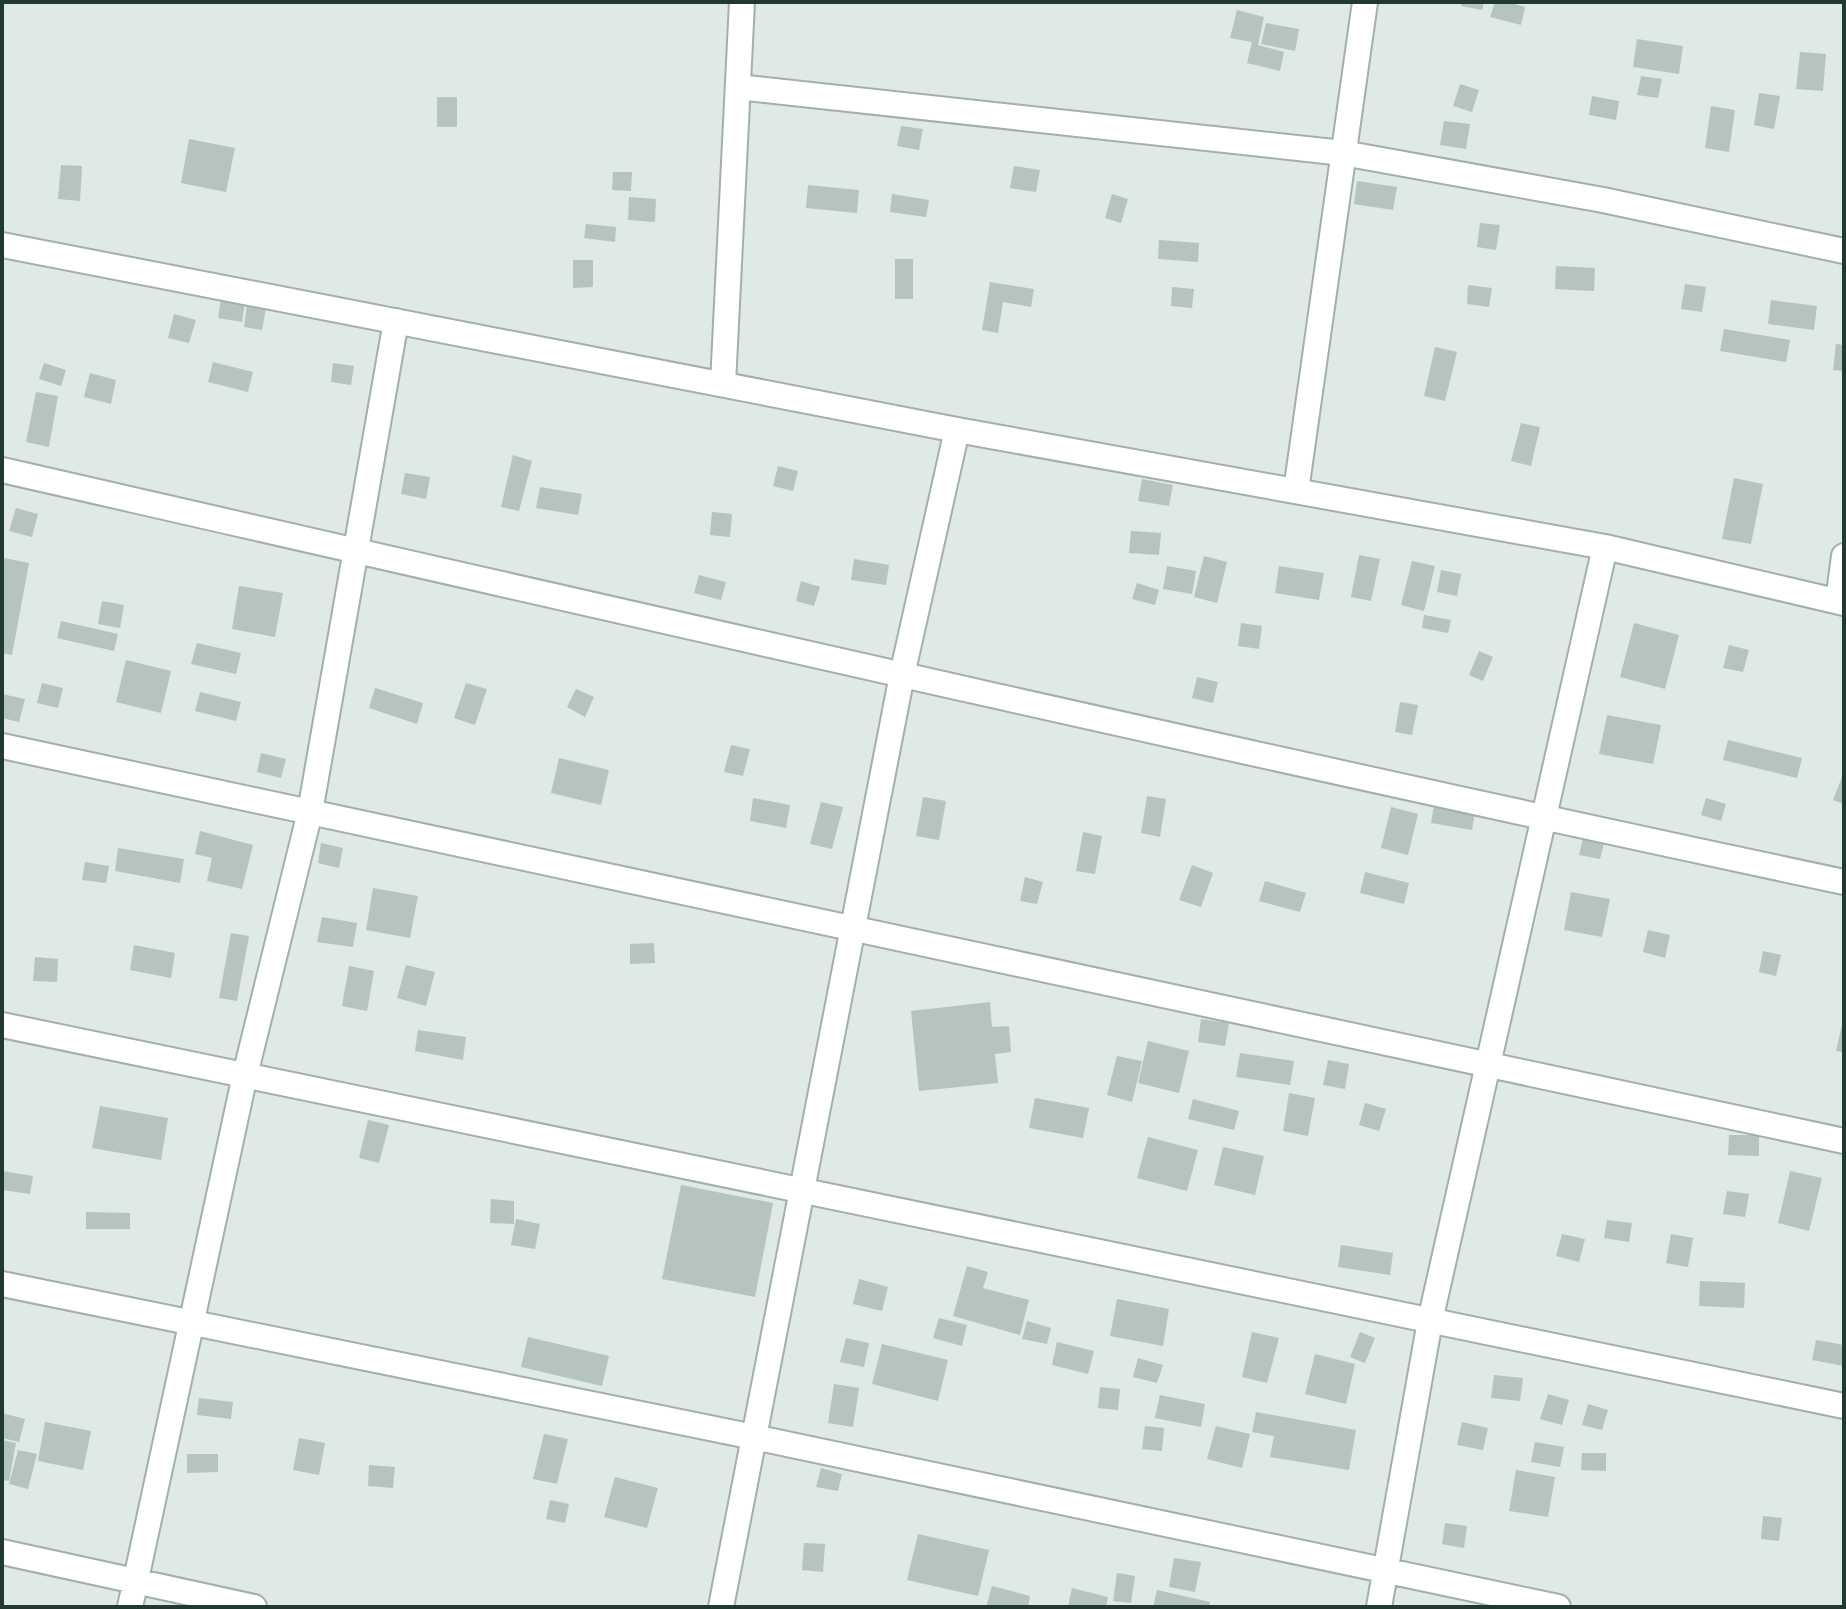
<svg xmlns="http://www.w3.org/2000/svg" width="1846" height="1609" viewBox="0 0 1846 1609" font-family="Barlow,sans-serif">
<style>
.building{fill:#b5c4be}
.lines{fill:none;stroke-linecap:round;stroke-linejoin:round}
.street-casing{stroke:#a2b0ac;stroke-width:28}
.street{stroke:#fff;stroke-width:24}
</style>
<rect width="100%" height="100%" fill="#dfe9e5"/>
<path class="building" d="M1461,2h23l-2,8 -21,-4z
M1495,2h13l17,5 -4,18 -31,-8z
M1237,10l27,7 -6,28 26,7 -4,19 -33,-8 5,-21 -22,-4z
M1266,23l33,6 -4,22 -34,-7z
M1637,39l46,7 -4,28 -46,-7z
M1800,52l26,2 -3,37 -27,-2z
M1641,76l21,3 -4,19 -21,-3z
M1460,84l19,6 -7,22 -19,-6z
M1759,93l21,3 -6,33 -20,-4z
M1592,96l27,5 -3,19 -27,-5z
M437,97h20v30h-20z
M1711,106l24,4 -6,42 -24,-4z
M1444,121l26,3 -4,25 -26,-4z
M901,126l22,3 -4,21 -22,-4z
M189,139l46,9 -9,44 -45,-9z
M61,165l21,1 -2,35 -22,-2z
M1014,166l26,4 -4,22 -26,-4z
M613,172h19l-1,19 -19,-1z
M1357,181l40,6 -4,23 -39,-6z
M808,185l51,5 -2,23 -51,-5z
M892,194l37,6 -3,17 -36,-5z
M1112,194l16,5 -7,24 -16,-5z
M629,197l27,2 -1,23 -27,-2z
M1480,223l20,2 -4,25 -19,-3z
M586,224l30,3 -1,15 -31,-4z
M1159,240l40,3 -1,19 -40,-3z
M895,259h18v40h-18z
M573,260h20v27l-20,1z
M1556,266l39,2 -1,23 -39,-2z
M990,282l44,7 -3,18 -28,-5 -5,31 -16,-3z
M1685,284l21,3 -4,25 -21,-3z
M1468,285l24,3 -3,19 -22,-3z
M1172,287l22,2 -2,19 -21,-2z
M221,299l24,4 -3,19 -24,-4z
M1771,300l46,6 -3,24 -46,-6z
M247,305l19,3 -4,22 -18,-3z
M174,314l22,6 -7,23 -21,-5z
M1724,329l66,11 -4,22 -66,-11z
M1836,344l8,1v26l-11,-1z
M1435,347l22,5 -12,49 -21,-5z
M213,362l40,10 -5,20 -40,-10z
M44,363l22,7 -5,16 -22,-7z
M333,363l21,3 -3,19 -20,-3z
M90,373l26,7 -5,24 -27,-7z
M36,392l22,4 -9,51 -23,-5z
M1521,423l19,4 -9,39 -20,-5z
M513,455l19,6 -13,50 -18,-4z
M778,466l20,5 -5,20 -20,-5z
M405,473l25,4 -4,22 -25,-5z
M1734,478l29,6 -12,60 -29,-5z
M1142,479l31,6 -4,21 -31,-5z
M540,487l42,7 -4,21 -42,-7z
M16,508l22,6 -6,23 -23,-6z
M712,512l20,2 -2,23 -20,-2z
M1131,531l30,2 -2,22 -30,-2z
M1359,555l21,4 -9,42 -20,-4z
M1204,556l23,6 -10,41 -23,-6z
M4,558l25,5 -17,92 -10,-2z
M854,559l35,6 -3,20 -35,-5z
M1412,561l23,5 -11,45 -23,-6z
M1167,566l29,5 -4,23 -29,-5z
M1279,566l45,7 -5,27 -44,-7z
M1441,570l20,4 -4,22 -20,-4z
M699,575l27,7 -5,18 -27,-7z
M801,581l19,6 -6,19 -18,-5z
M1137,583l22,7 -4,15 -23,-6z
M239,586l44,7 -8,44 -43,-8z
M102,601l22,4 -4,23 -22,-4z
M1424,615l27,5 -3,13 -26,-5z
M61,621l57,13 -4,17 -57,-13z
M1241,623l21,3 -3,23 -21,-3z
M1634,623l45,12 -14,54 -45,-12z
M197,643l44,10 -5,21 -45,-10z
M1729,645l20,5 -6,22 -20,-4z
M1479,651l14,6 -10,24 -14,-6z
M126,660l45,11 -10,42 -45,-11z
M1197,677l21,5 -5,21 -21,-5z
M42,683l21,5 -5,20 -21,-5z
M466,683l21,6 -12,36 -21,-7z
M375,688l48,15 -6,21 -48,-16z
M576,689l18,8 -9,20 -18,-10z
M200,692l41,10 -5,19 -41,-10z
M2,694l23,5 -6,23 -17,-4z
M1400,702l18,3 -6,30 -17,-3z
M1607,715l54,10 -8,39 -54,-10z
M1728,740l74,18 -5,20 -74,-18z
M731,745l19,4 -7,27 -19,-4z
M261,753l25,6 -5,19 -24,-6z
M559,758l50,12 -8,35 -50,-12z
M1842,777l2,1v26l-11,-4z
M1147,796l19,3 -6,38 -19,-4z
M923,797l23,4 -7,39 -23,-4z
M753,798l37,7 -4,23 -36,-7z
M1706,798l20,6 -5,17 -20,-6z
M1435,799l41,7 -4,24 -41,-7z
M821,802l22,5 -11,42 -22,-5z
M1391,807l27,7 -10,41 -27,-7z
M200,831l53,14 -11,44 -35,-8 5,-23 -17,-4z
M1083,832l19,4 -7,38 -19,-3z
M1583,838l21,5 -4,16 -21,-4z
M321,843l22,5 -4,20 -21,-5z
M118,848l66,11 -4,24 -65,-12z
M85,862l24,4 -3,17 -24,-3z
M1192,865l21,8 -12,34 -22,-7z
M1365,872l44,11 -5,21 -44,-11z
M1025,877l18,5 -6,22 -17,-3z
M1265,881l41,12 -6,19 -41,-11z
M373,888l45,8 -8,42 -44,-8z
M1571,892l39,7 -8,38 -38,-7z
M322,917l35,6 -4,24 -36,-5z
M1648,930l22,5 -5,23 -22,-6z
M231,933l18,3 -12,65 -18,-3z
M654,943l1,20 -25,1v-20z
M134,945l41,8 -4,25 -41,-8z
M1763,951l18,4 -5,21 -17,-4z
M35,957l23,2 -1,23 -24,-1z
M406,965l29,7 -9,34 -29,-8z
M349,966l25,5 -7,40 -25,-5z
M990,1002l2,25 17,-1 2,26 -16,2 3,29 -79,8 -8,-80z
M1201,1019l28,4 -4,23 -27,-4z
M1843,1020l1,1v31l-8,-1z
M418,1030l48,7 -3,23 -48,-9z
M1148,1041l41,10 -10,42 -41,-10z
M1240,1053l54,8 -4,24 -54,-8z
M1117,1056l25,5 -10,41 -25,-7z
M1328,1060l21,4 -4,25 -22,-4z
M1289,1093l26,5 -7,38 -25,-5z
M1035,1098l54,10 -6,30 -54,-10z
M1193,1099l46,12 -5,19 -46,-11z
M1365,1103l21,6 -7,22 -20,-6z
M100,1106l68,12 -7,42 -69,-12z
M368,1120l21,5 -10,38 -20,-5z
M1729,1135h30v21l-31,-1z
M1148,1137l50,13 -11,41 -50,-13z
M1223,1147l41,9 -9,39 -41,-10z
M2,1171l31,5 -3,18 -28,-4z
M1790,1171l32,7 -13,53 -31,-8z
M681,1185l92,18 -18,94 -93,-18z
M1727,1191l22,3 -4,23 -22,-3z
M491,1199l23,2v23l-24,-1z
M86,1212l44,1v16h-44z
M516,1219l24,5 -5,25 -24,-4z
M1607,1220l25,3 -3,19 -25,-4z
M1562,1234l23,5 -6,23 -23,-6z
M1671,1234l22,4 -5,29 -22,-4z
M1341,1245l52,8 -3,22 -52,-8z
M967,1266l21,6 -5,16 46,12 -9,35 -67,-19z
M859,1279l29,8 -6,24 -29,-7z
M1700,1281l45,2 -1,25 -45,-2z
M1117,1299l52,10 -6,37 -53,-10z
M939,1318l28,7 -5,21 -29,-8z
M1027,1321l24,7 -4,16 -25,-5z
M1252,1332l27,6 -12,45 -25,-6z
M1360,1332l15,6 -10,25 -15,-6z
M528,1337l81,19 -7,30 -81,-19z
M846,1338l23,5 -5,24 -24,-5z
M1816,1340l28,5v21l-32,-6z
M1057,1342l37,9 -6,23 -36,-9z
M882,1344l66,16 -10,41 -66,-17z
M1315,1354l40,10 -9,40 -41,-10z
M1138,1358l25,7 -6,18 -24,-6z
M1494,1375l29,3 -3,23 -29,-3z
M834,1384l25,4 -6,39 -25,-4z
M1100,1387l20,2 -2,21 -20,-2z
M1548,1394l21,6 -7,25 -22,-6z
M1160,1395l45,9 -4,23 -46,-9z
M199,1398l34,4 -2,17 -34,-4z
M1588,1404l20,6 -6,20 -20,-5z
M1256,1412l100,18 -7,40 -79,-13 4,-21 -22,-4z
M2,1413l23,6 -6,23 -17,-4z
M45,1422l46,9 -8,39 -45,-9z
M1462,1422l26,6 -5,22 -26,-5z
M1145,1426l19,2 -2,23 -20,-2z
M1216,1426l34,8 -8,34 -35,-9z
M544,1434l24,5 -11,45 -24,-5z
M299,1438l26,5 -6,32 -26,-5z
M2,1440l14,3 -7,38 -7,-1z
M1535,1442l29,5 -4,20 -29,-5z
M18,1450l19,4 -9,35 -19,-5z
M1582,1453h24v18l-25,-1z
M187,1454h31v18l-31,1z
M369,1465l26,2 -2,21 -25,-2z
M821,1468l21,6 -4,17 -22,-4z
M1516,1470l39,7 -7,40 -39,-6z
M615,1477l43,11 -11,40 -43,-11z
M550,1500l19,4 -4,19 -19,-4z
M1763,1516l19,2 -3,23 -18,-2z
M1445,1523l22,3 -3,22 -22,-4z
M918,1534l71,16 -11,46 -71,-16z
M804,1543l21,1 -2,28 -21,-2z
M1174,1558l27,4 -6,30 -26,-5z
M1117,1573l18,3 -4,27 -18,-2z
M992,1586l38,10 -2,11h-42z
M1072,1588l36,9 -2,10h-38z
M1157,1590l53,12 -1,5h-56z"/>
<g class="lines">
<g class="street-casing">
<path id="street" d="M738,87l605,66 260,47 241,51
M2,245l955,185 648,117 239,56
M723,384l19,-382
M2,470c613,140 1227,281 1842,412
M1296,491l69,-489
M1838,601l6,-45
M2,746l1842,395
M2,1025l1842,381
M2,1284l752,153 804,170
M2,1552l252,55
M130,1607l115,-532 65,-263 86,-491
M721,1607l181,-932 55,-245
M1379,1607l51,-286 175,-774"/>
</g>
<use href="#street" class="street"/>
</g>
<rect width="1846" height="1609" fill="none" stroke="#213833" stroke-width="8"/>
</svg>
